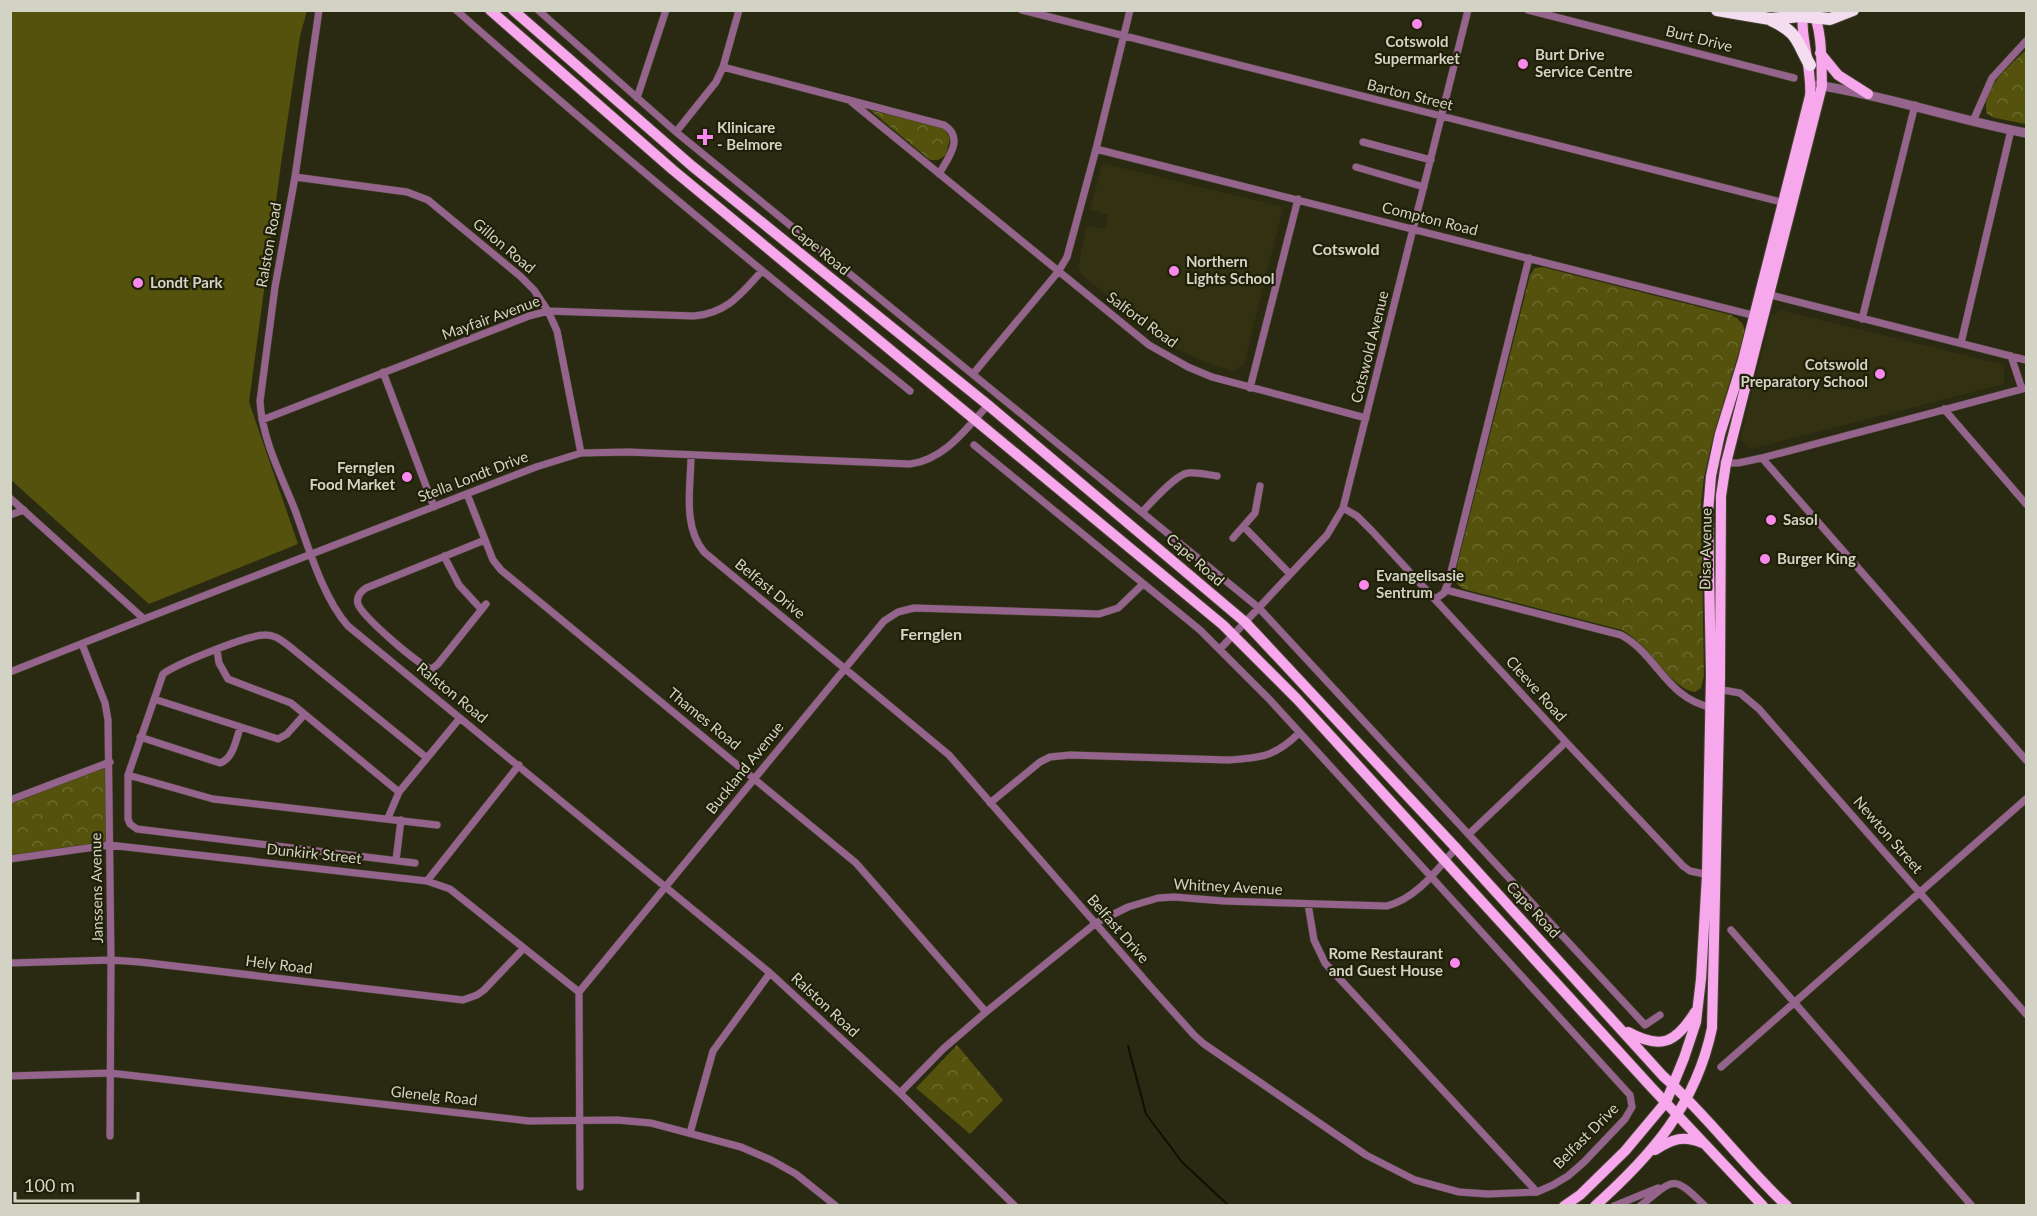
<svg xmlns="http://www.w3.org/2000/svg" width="2037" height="1216" viewBox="0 0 2037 1216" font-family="Lato,sans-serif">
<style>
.built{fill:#323112}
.grass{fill:#54520d}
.park{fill:url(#park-crowns)}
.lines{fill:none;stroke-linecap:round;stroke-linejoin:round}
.stream{stroke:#0f0f03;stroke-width:2}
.minor-casing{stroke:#45452f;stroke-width:8}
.tertiary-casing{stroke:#45452f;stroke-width:10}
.primary-casing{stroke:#45452f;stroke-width:12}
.motorway-casing{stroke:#45452f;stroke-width:14}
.minor{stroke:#94648d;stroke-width:7}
.tertiary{stroke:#94648d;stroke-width:9}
.primary{stroke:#f7a7ec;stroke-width:10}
.motorway{stroke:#f5ddf1;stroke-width:12}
.poi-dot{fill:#f888eb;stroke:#202008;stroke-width:2}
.labels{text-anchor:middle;stroke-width:4.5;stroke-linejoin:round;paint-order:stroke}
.street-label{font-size:15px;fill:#d3d3c5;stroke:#202008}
.poi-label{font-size:15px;font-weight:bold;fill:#d3d3c5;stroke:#202008;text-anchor:start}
.neighbourhood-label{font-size:16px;font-weight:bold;fill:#d3d3c5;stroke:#202008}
</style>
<defs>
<pattern id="park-crowns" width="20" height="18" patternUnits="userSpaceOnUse" patternTransform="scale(1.5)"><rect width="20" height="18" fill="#54520d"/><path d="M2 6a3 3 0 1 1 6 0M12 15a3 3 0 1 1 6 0" fill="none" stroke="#6c6a2f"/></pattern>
</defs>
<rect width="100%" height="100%" fill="#2a2a12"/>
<path class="built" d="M1102,163l181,44 -39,158 -12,6 -26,-8 -29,-14 -35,-24 -60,-50 -4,-8 9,-41 18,3 3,-14 -18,-5z
M1781,310l223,55v19l-253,65 -11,-10 31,-123z"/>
<path class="grass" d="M11,10l296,1 -7,25 -19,128 -32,238 49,142 -149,60 -138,-124z"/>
<path class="park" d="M2026,50v74l-31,-6 -8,-4c-7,-26 24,-49 39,-64z
M870,110l71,17 4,3 5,8 -4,17 -8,5h-8z
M1542,267l189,48c16,9 15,13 10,30l-27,88 -10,44 -3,26 3,173 -3,12 -6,4c-25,-3 -48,-50 -73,-62l-159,-41 -8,-7v-8l75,-299 5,-7z
M107,765l2,76 -98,18v-56z
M957,1045l46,55 -33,34 -54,-46z"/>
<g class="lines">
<path class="stream" d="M1128,1046l18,68 36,48 47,44"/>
<g class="minor-casing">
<path id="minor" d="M319,10l-24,167 -20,110 -15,114c2,38 21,74 35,109 13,36 28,88 53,116l422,347 130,120 115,113
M456,10c148,131 300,257 454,381
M538,10l138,122 583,476 386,417 15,-10
M1022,10l763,193
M1528,10l266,68
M723,67l221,58c21,13 4,33 -5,49
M637,98l29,-88
M849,100l300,245 39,22 24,10 154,41
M1973,121l19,-43 34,-37
M676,132l40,-50 7,-15 16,-57
M1363,142l68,18
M1096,149l660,167
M1356,167l68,20
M295,177l112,15 21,8 92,76 14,14 14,21 9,20 24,122
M1767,294l259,66
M1862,319l53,-214
M1961,343l50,-213
M2011,356l11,33
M383,372l51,135
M973,374l85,-102 9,-15 29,-108 34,-139
M1250,388l48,-189
M1944,409l82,95
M262,420l267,-104 19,-5 146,5c33,-3 46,-21 67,-44
M691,455c0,32 -9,70 13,97l245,203 201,231 44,49 10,9 162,111 49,25 44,12 29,2 49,-2 16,-7 15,-9 16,-14 41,-43 7,-12 -2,-12 -360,-395 -70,-70 -226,-185
M1762,458l264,302
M1724,463h14l24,-5 264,-70
M467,494l26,66 8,10 355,293 130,149
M10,498l134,121 392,-152 45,-14 47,-1 282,12c34,-4 56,-35 78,-59
M1343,508l14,8 15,15 194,211 117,124 7,5 19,4
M1142,512c9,-9 34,-38 46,-39 9,-1 20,2 29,3
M10,515l14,-5
M1244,527l46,47
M1233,538l22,-25 5,-27
M485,540l-119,48c-6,4 -10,9 -8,16 4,12 62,63 74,65l6,-5 48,-60
M444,556l15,29 22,24
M1446,590l175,45c37,20 44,63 92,73
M1435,599l9,-6 5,-13 80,-322
M82,644l23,59 3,17 3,240 -1,176
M1220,649l107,-114 16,-27 125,-498
M217,650l2,13 9,16 63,24 108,89
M10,672l134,-53
M1717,689l23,4 19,16 267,305
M154,699l124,40 9,-5 17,-19
M140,737l80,26c13,-4 16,-23 20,-35
M128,775l35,-101c13,-10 85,-39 101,-39 10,-1 17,5 25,11l138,112
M10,800l100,-38
M990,803l50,-41 10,-5 20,-2 158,5c32,-2 47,-3 71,-27
M388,818l11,-26 61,-74
M1469,834l97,-92
M10,859l99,-14 318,36 23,8 129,103
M396,860l5,-40
M415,863l-278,-34 -7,-5 -2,-5v-44l85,24 224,26
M427,881l92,-116
M1308,904l6,36 11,23 212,229
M1731,930l241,276
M10,963l101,-3 29,2 323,38 14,-5 7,-5 39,-41
M1721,1067l305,-268
M10,1076l100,-3 419,48 88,-1 34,3 90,24 30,13 25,14 40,32
M900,1093l43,-44 43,-37 110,-89 32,-16 30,-9 16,-1 50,4 163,5c30,-8 49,-35 69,-58
M690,1133l23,-82 57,-78
M580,1187l-1,-195 305,-371 14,-9 16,-4 185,6 19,-6 25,-24
M1614,1206l44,-18
M1640,1206c35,-27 31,-33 65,0"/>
</g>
<g class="tertiary-casing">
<path id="tertiary" d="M1817,85c71,11 139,35 209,48"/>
</g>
<g class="primary-casing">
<path id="primary" d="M490,10l183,160 550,455 74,74 355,389 111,118
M513,10l179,156 296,239 257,217 211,226 207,228c45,40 80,89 124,130
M1820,53l18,22 30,19
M1628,1032c33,18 48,11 67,-20
M1655,1150c17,-11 28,-15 47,-7
M1564,1206l16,-11 45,-44 41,-49 18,-44 12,-36 5,-43 6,-104 4,-200 -3,-163 3,-36 9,-42 23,-74 67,-264c3,-25 -12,-66 -6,-85
M1595,1206c57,-51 101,-101 117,-178l8,-351 1,-181 5,-33 96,-377c-1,-21 1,-57 -10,-75"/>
</g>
<g class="motorway-casing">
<path id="motorway" d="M1717,10l53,9 31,-3 29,3 23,-9
M1771,20c28,13 25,21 39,45"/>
</g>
<use href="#minor" class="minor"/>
<use href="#tertiary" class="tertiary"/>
<use href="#primary" class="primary"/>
<use href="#motorway" class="motorway"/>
</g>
<g class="poi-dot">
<circle cx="1417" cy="24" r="6"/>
<circle cx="1523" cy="64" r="6"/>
<path d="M702 128h6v6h6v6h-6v6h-6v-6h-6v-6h6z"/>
<circle cx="1174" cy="271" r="6"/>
<circle cx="138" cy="283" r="6"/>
<circle cx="1880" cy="374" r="6"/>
<circle cx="407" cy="477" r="6"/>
<circle cx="1771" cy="520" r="6"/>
<circle cx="1765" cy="559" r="6"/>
<circle cx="1364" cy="585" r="6"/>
<circle cx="1455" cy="963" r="6"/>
</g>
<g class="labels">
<g class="street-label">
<text transform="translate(1699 39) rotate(14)" y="5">Burt Drive</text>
<text transform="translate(1410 95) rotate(14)" y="5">Barton Street</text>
<text transform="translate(1430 219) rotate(14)" y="5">Compton Road</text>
<text transform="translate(269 245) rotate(-80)" y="5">Ralston Road</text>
<text transform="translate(504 246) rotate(40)" y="5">Gillon Road</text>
<text transform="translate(820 250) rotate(39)" y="5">Cape Road</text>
<text transform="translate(491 318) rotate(-20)" y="5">Mayfair Avenue</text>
<text transform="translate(1142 320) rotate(36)" y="5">Salford Road</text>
<text transform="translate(1370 347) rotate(-76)" y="5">Cotswold Avenue</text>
<text transform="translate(473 477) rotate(-21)" y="5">Stella Londt Drive</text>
<text transform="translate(1706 549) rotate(-89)" y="5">Disa Avenue</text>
<text transform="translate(1195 560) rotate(41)" y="5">Cape Road</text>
<text transform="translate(770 589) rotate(39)" y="5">Belfast Drive</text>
<text transform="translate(1536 689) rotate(48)" y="5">Cleeve Road</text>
<text transform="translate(452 693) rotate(39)" y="5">Ralston Road</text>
<text transform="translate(704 719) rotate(39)" y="5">Thames Road</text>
<text transform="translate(745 768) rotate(-51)" y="5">Buckland Avenue</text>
<text transform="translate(1888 835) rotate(49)" y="5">Newton Street</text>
<text transform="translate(314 854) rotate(6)" y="5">Dunkirk Street</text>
<text transform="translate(1228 887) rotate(3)" y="5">Whitney Avenue</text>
<text transform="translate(97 888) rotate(-91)" y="5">Janssens Avenue</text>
<text transform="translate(1533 910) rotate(47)" y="5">Cape Road</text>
<text transform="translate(1118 929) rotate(49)" y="5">Belfast Drive</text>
<text transform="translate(279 965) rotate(7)" y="5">Hely Road</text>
<text transform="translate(825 1005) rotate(43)" y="5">Ralston Road</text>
<text transform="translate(434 1096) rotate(6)" y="5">Glenelg Road</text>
<text transform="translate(1586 1136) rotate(-45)" y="5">Belfast Drive</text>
</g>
<g class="poi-label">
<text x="1417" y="47" text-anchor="middle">Cotswold<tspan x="1417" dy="17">Supermarket</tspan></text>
<text x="1535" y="60">Burt Drive<tspan x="1535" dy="17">Service Centre</tspan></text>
<text x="717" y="133">Klinicare<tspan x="717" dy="17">- Belmore</tspan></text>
<text x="1186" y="267">Northern<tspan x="1186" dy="17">Lights School</tspan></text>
<text x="150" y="288">Londt Park</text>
<text x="1868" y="370" text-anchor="end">Cotswold<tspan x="1868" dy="17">Preparatory School</tspan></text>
<text x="395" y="473" text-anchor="end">Fernglen<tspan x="395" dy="17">Food Market</tspan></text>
<text x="1783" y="525">Sasol</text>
<text x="1777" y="564">Burger King</text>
<text x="1376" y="581">Evangelisasie<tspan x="1376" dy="17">Sentrum</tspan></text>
<text x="1443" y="959" text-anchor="end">Rome Restaurant<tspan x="1443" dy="17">and Guest House</tspan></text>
</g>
<g class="neighbourhood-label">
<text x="1346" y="255">Cotswold</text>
<text x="931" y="640">Fernglen</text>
</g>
</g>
<rect width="2037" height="1216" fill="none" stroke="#d3d3c5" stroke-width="24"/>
<path d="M15 1192v9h123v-9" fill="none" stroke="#d3d3c5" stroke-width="3"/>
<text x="24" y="1192" font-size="18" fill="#d3d3c5" stroke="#202008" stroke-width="4.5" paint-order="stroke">100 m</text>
</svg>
